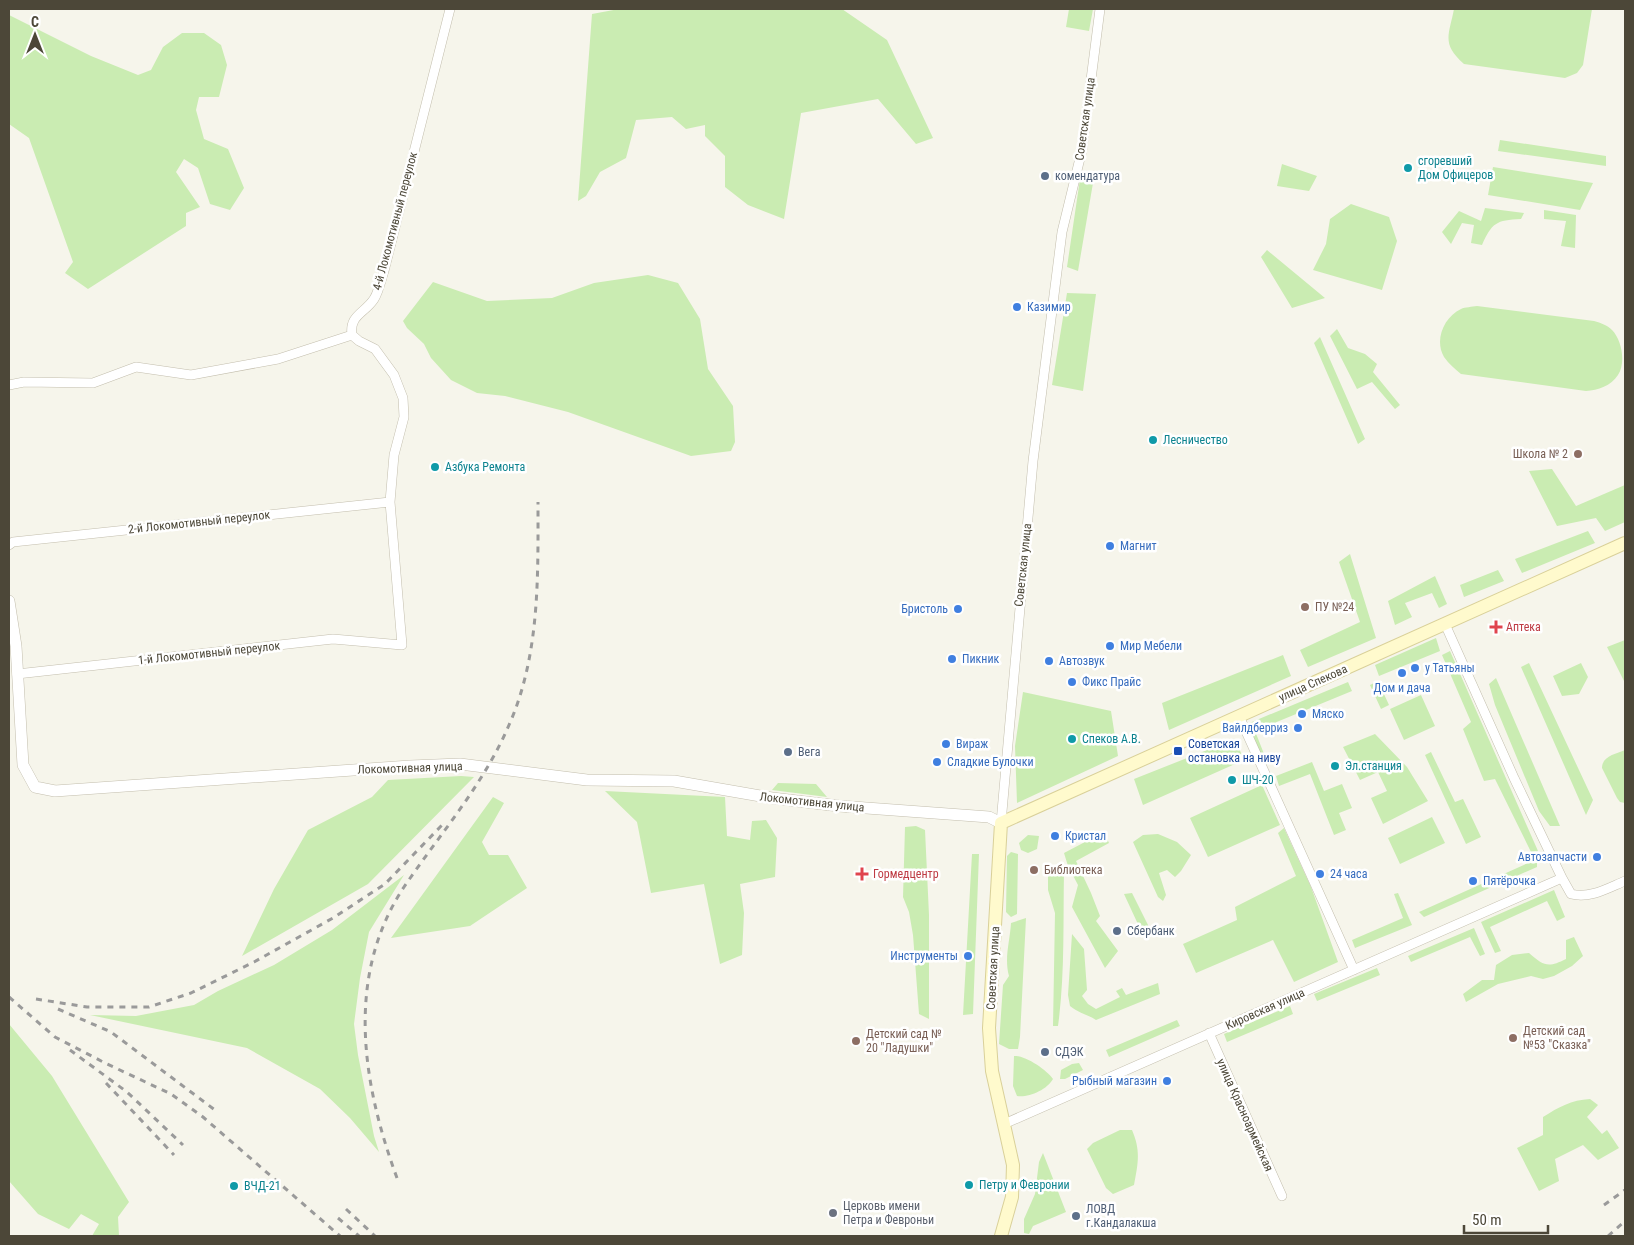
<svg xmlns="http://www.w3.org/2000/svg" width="1634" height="1245" viewBox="0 0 1634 1245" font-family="'Roboto Condensed',sans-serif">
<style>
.green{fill:#caecb2}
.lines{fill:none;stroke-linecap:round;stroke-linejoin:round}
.minor-casing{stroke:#c3bead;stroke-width:10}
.tertiary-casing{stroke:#c3bead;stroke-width:12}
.secondary-casing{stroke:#d9d099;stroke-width:14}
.minor{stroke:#fff;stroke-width:9}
.tertiary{stroke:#fff;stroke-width:11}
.secondary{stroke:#fffacd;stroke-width:12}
.rail{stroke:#9a9a9a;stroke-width:3;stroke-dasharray:6 6;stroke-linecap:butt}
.culture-dot{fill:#0f9aa8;stroke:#fff;stroke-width:2}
.service-dot{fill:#5c6f8a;stroke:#fff;stroke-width:2}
.shop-dot{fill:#3f7fe0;stroke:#fff;stroke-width:2}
.education-dot{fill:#8d6e63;stroke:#fff;stroke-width:2}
.health-dot{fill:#e0444e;stroke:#fff;stroke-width:2}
.transit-dot{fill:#1a4fb4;stroke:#fff;stroke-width:2}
.worship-dot{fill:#6b7280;stroke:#fff;stroke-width:2}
.labels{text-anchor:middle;stroke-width:5;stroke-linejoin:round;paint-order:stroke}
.street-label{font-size:12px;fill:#4c4738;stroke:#fff}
.culture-label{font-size:12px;fill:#0d838f;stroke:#fff;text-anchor:start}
.service-label{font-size:12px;fill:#4e5e75;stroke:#fff;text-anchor:start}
.shop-label{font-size:12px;fill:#366cbe;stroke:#fff;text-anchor:start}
.education-label{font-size:12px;fill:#785e54;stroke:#fff;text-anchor:start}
.health-label{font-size:12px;fill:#be3a42;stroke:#fff;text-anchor:start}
.transit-label{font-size:12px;fill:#164399;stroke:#fff;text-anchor:start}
.worship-label{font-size:12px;fill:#5b616d;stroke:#fff;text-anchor:start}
</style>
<rect width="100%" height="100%" fill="#f6f5eb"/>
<path class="green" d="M619,9h223l45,31 46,98 -17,6 -38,-45 -77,14 -17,106 -36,-14 -23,-18v-31l-20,-20v-11l-19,4 -14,-12 -36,3 -10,38 -26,14 -14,24 -8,5 14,-187z
M1069,9h24l-4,22 -23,-4z
M1454,9h138l-9,56 -6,8 -12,5 -101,-14c-23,-20 -15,-29 -10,-55z
M9,15l82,41 47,19 13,-5 12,-23 19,-14h22l17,12 6,20 -8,32h-20l-3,13 8,29 24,10 16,39 -14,22 -20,-6 -12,-36 -14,-9 -8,13 24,35 -14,6v13l-98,63 -23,-16 8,-11 -44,-124 -20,-14z
M1500,140l106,16v10l-108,-15z
M1282,164l35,12 -8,15 -32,-5z
M1493,167l100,16 -13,27 -92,-15z
M1080,179l13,4 -15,88 -11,-4z
M1351,204l38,13 8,24 -15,49 -69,-20 13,-26 4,-25z
M1485,208l39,5 -3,6c-25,1 -29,4 -39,26l-11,-2 3,-18 -12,-2 -11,21 -9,-12 17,-21 22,10z
M1544,210l32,5 -1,33 -14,-2 5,-25 -22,-2z
M1267,250l58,48 -33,10 -31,-51z
M648,275l30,8 22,36 8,50 25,37 2,36 -4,9 -40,5 -123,-44 -63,-16 -28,-3 -26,-13 -20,-22 -7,-14 -17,-16 -4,-7 30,-39 54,19 65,-3 42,-15z
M1067,293l29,1 -13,97 -31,-6z
M1477,306l117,15c7,2 13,4 18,9 10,10 14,33 6,45 -7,11 -20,15 -32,16l-125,-17c-6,-5 -12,-10 -17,-17 -10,-17 0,-40 17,-48 4,-2 11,-2 16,-3z
M1337,329l11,19 17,6 12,10 -4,8 27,33 -5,4 -23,-27 -15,7 -27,-53z
M1320,337l45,102 -7,5 -44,-101z
M1552,469l24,37 49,-21v37l-20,9 -9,-13 -39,8 -28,-55z
M1588,531l7,12 -73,30 -7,-14z
M1350,554l26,84 -68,29 -8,-17 60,-28 -21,-60z
M1498,570l6,11 -40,16 -4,-12z
M1435,576l12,28 -8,4 -7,-15 -27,10 7,14 -17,8 -7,-24z
M1436,638l4,13 -61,25 -4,-11z
M1625,640v41h-1l-17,-34z
M1450,651l88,200 -7,1 -36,-73 -11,2 -21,-52 8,-7 -29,-67z
M1283,655l8,21 -122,54 -7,-27z
M1529,663l64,137 -7,15 -65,-148z
M1581,663l7,14 -9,17 -17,2 -9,-20z
M1496,678l64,148h-10l-11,-15 -44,-106 -6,-21z
M1378,681l11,24 -8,4 -11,-24z
M1348,682l4,9 -97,40 13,33 -4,1 -17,-41z
M1023,692l88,19 7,45 -101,47 -2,-57z
M1421,695l14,31 -31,14 -14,-31z
M1375,734l32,33 21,34 -45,23 -12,-26 16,-7 -9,-19 -18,8 -17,-33z
M1235,739l9,21 -101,45 -9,-26z
M1625,750v53l-5,-1 -3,-4 -15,-30c0,-12 14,-14 23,-18z
M1431,752l24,50 8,-3 18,38 -15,7 -41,-89z
M1312,762l12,29 18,-7 10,24 -13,5 7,17 -12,5 -24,-61 -31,12 -3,-10z
M461,776l13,1 -106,107 -126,72 32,-67 34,-59 64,-33 16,-17z
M778,783l38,1 11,13 -55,-7z
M1262,785l18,40 -72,32 -18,-39z
M605,791l120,6 2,39 23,4 2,-19 14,-1 11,18 -2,39 -35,7 4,29 -2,42 -22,9 -16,-80 -53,9 -14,-71z
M493,797l11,6 -22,39 7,13h19l19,33 -57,38 -79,12z
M1432,817l13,26 -45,21 -12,-26z
M916,826l9,4 4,85v104l-10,-5 -6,-79 -4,-23 -6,-15 2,-70z
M1284,828l27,59 27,75 -44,20 -21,-42 -77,33 -13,-29 54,-24 -2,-13 61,-31 -18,-43z
M1104,832l5,11 -33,18 15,32 9,23 -4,5 22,30 -13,17 -33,-61 6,-22 -10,-19 -4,-13z
M1158,834l19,8 14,13 -10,16 -6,6 -8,-7 -8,3 7,22 -3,6 -5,-4 -25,-55 10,-7z
M1028,835l11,1 -2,13 -9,4 -7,-3 -2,-7z
M1011,852l7,2 -1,60 -6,3 -5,-5 1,-56z
M972,854h7l-6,160 -10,1z
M1537,859v8l-113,50 -5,-5z
M1054,866l10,5c-1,52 1,104 -6,155h-5l2,-113 -7,-23v-17z
M404,875l-35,57 -9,46 -6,46 4,31 16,81 5,16 -29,-34 -30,-29 -73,-41 -157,-33 46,1 58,-11 24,-14 56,-26 58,-35z
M1554,890l11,27 -8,4 -10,-20 -57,26 11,24 -6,2 -14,-31z
M1132,893l18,36 -7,6 -19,-41z
M1398,893l14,32 -57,23 -3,-8 51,-22 -9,-24z
M1026,918l-6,119 -2,12h-9l-10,-5 4,-59 6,-9c-5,-18 1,-35 2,-53z
M1474,928l11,26 -5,2 -10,-19 -59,25 -3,-6z
M1072,934l12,15 3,41 -5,6 6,8 8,5 24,-12 -4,-6 6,-3 4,7 32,-12 2,11 -64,26c-9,-6 -18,-7 -26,-14l-2,-11z
M1574,937l9,19 -11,10 -18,10 -11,3 -12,-3 -33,8 -32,18 -3,-8 19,-14h12l2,-15 16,-10 17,-2c15,13 19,15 37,6v-19z
M1377,968l3,7 -63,26 -3,-7z
M1290,1006l3,8 -66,28 -3,-8z
M1177,1020l3,6 -71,31 -3,-7z
M9,1024l43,52 77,126 -11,15 1,19h-27l7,-12 -18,-10 -12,15 -31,-15 -29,-33z
M1014,1056c11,-1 33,14 39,23 -6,11 -25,19 -36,17l-4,-10z
M1079,1063l4,7 -18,9h-5l1,-9 11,-6z
M1590,1099l8,6 -11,12 15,17 5,-4 12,18 -21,12 -15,-15 -28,14 4,22 -20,10 -22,-43 26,-13v-18c16,-10 28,-17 47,-18z
M1120,1130h12c9,21 6,33 2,55l-21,9 -7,-6 -19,-39 6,-6z
M1043,1153l23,59 -33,14 -4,8 -5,-1v-14l11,-25 4,-32z"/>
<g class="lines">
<g class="minor-casing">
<path id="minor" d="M9,385l15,-3 69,1 43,-16 55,8 87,-16 74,-24
M9,545l4,-3 377,-40
M1445,624l69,154 48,100
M17,674l316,-35 69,6 -12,-143 4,-47 10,-38 -1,-19 -9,-23 -19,-26 -16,-8 -7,-6c-3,-20 13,-22 22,-36 5,-8 7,-19 10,-28l66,-262
M1239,716l115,254
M1001,823l32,-362 29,-229 20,-82 18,-141
M1209,1033l73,163
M1004,1124l558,-246 9,16c19,5 37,-6 54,-13"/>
</g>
<g class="tertiary-casing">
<path id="tertiary" d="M9,601l7,45 7,119 12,22 20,4 355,-25 50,-2 127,16 87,1 98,17 67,8 150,11 12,6"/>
</g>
<g class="secondary-casing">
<path id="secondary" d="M1001,1236l11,-39 1,-32 -21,-94 -3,-43 12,-205 624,-280"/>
</g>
<use href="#minor" class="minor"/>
<use href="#tertiary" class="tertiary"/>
<use href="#secondary" class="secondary"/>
<path class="rail" d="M9,997l46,40 50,26 66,31 32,23 137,119
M36,999l51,8h62l42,-14 63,-31 79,-44 52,-34 59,-61
M58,1009l53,23 104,78
M70,1050l57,42 56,53
M106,1083l68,72
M397,1178c-35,-95 -52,-202 7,-291 36,-53 80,-103 105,-162 31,-70 29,-148 29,-223
M1604,1205l21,-15
M346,1209l29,27
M338,1218l21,18
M1608,1236l17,-15"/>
</g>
<g class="culture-dot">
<circle cx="1408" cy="168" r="5"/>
<circle cx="1153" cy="440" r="5"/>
<circle cx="435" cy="467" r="5"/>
<circle cx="1072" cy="739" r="5"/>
<circle cx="1335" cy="766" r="5"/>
<circle cx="1232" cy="780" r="5"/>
<circle cx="969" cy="1185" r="5"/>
<circle cx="234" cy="1186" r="5"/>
</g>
<g class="service-dot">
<circle cx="1045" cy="176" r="5"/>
<circle cx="788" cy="752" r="5"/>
<circle cx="1117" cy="931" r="5"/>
<circle cx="1045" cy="1052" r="5"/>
<circle cx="1076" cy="1216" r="5"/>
</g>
<g class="shop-dot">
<circle cx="1017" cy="307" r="5"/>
<circle cx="1110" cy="546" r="5"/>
<circle cx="958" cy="609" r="5"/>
<circle cx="1110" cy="646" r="5"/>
<circle cx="952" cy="659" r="5"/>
<circle cx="1049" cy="661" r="5"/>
<circle cx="1415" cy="668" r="5"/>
<circle cx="1402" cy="673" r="5"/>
<circle cx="1072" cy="682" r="5"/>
<circle cx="1302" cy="714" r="5"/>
<circle cx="1298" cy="728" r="5"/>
<circle cx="946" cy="744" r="5"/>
<circle cx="937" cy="762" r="5"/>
<circle cx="1055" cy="836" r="5"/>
<circle cx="1597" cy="857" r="5"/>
<circle cx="1320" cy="874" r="5"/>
<circle cx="1473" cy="881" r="5"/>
<circle cx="968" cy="956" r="5"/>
<circle cx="1167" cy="1081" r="5"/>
</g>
<g class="education-dot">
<circle cx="1578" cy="454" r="5"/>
<circle cx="1305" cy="607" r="5"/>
<circle cx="1034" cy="870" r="5"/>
<circle cx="1513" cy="1038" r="5"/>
<circle cx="856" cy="1041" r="5"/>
</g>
<g class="health-dot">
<path d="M1493.5 619.5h5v5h5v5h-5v5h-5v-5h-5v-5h5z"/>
<path d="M859.5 866.5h5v5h5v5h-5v5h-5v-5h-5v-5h5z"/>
</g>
<rect class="transit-dot" x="1173" y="746" width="10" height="10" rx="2.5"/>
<circle class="worship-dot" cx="833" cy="1213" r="5"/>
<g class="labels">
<g class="street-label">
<text transform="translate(1085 119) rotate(-82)" y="4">Советская улица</text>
<text transform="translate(395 221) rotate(-75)" y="4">4-й Локомотивный переулок</text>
<text transform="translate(199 522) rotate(-6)" y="4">2-й Локомотивный переулок</text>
<text transform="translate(1023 565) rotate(-84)" y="4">Советская улица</text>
<text transform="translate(209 653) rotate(-6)" y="4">1-й Локомотивный переулок</text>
<text transform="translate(1313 683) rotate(-24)" y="4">улица Спекова</text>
<text transform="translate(410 768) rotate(-2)" y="4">Локомотивная улица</text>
<text transform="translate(812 802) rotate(6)" y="4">Локомотивная улица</text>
<text transform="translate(993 968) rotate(-87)" y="4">Советская улица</text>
<text transform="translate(1265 1009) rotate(-24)" y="4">Кировская улица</text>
<text transform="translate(1245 1115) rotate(66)" y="4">улица Красноармейская</text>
</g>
<g class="culture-label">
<text x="1418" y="165">сгоревший<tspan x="1418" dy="14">Дом Офицеров</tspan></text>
<text x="1163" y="444">Лесничество</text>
<text x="445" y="471">Азбука Ремонта</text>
<text x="1082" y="743">Спеков А.В.</text>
<text x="1345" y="770">Эл.станция</text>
<text x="1242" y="784">ШЧ-20</text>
<text x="979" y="1189">Петру и Февронии</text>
<text x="244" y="1190">ВЧД-21</text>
</g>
<g class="service-label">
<text x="1055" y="180">комендатура</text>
<text x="798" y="756">Вега</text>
<text x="1127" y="935">Сбербанк</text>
<text x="1055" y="1056">СДЭК</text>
<text x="1086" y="1213">ЛОВД<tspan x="1086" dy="14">г.Кандалакша</tspan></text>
</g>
<g class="shop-label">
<text x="1027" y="311">Казимир</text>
<text x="1120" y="550">Магнит</text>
<text x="948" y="613" text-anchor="end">Бристоль</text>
<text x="1120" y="650">Мир Мебели</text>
<text x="962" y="663">Пикник</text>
<text x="1059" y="665">Автозвук</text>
<text x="1425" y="672">у Татьяны</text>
<text x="1082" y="686">Фикс Прайс</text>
<text x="1402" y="692" text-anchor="middle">Дом и дача</text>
<text x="1312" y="718">Мяско</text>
<text x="1288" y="732" text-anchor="end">Вайлдберриз</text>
<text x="956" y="748">Вираж</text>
<text x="947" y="766">Сладкие Булочки</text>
<text x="1065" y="840">Кристал</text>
<text x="1587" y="861" text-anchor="end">Автозапчасти</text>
<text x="1330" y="878">24 часа</text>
<text x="1483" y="885">Пятёрочка</text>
<text x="958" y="960" text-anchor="end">Инструменты</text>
<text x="1157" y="1085" text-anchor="end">Рыбный магазин</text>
</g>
<g class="education-label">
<text x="1568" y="458" text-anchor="end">Школа № 2</text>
<text x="1315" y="611">ПУ №24</text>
<text x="1044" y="874">Библиотека</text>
<text x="1523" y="1035">Детский сад<tspan x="1523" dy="14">№53 "Сказка"</tspan></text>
<text x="866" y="1038">Детский сад №<tspan x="866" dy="14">20 "Ладушки"</tspan></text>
</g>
<g class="health-label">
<text x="1506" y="631">Аптека</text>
<text x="873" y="878">Гормедцентр</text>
</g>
<g class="transit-label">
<text x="1188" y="748">Советская<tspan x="1188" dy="14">остановка на ниву</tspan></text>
</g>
<g class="worship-label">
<text x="843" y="1210">Церковь имени<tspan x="843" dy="14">Петра и Февроньи</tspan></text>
</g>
</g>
<rect width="1634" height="1245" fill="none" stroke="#4c4738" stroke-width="20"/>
<g transform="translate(35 35)" stroke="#ffffff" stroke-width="4" paint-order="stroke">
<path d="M0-4L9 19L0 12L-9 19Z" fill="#4c4738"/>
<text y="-8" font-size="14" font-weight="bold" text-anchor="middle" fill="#4c4738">С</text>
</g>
<path d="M1464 1225v8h84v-8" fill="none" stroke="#4c4738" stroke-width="2.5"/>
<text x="1472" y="1225" font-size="15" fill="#4c4738" stroke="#ffffff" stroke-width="4" paint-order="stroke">50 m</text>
</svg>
